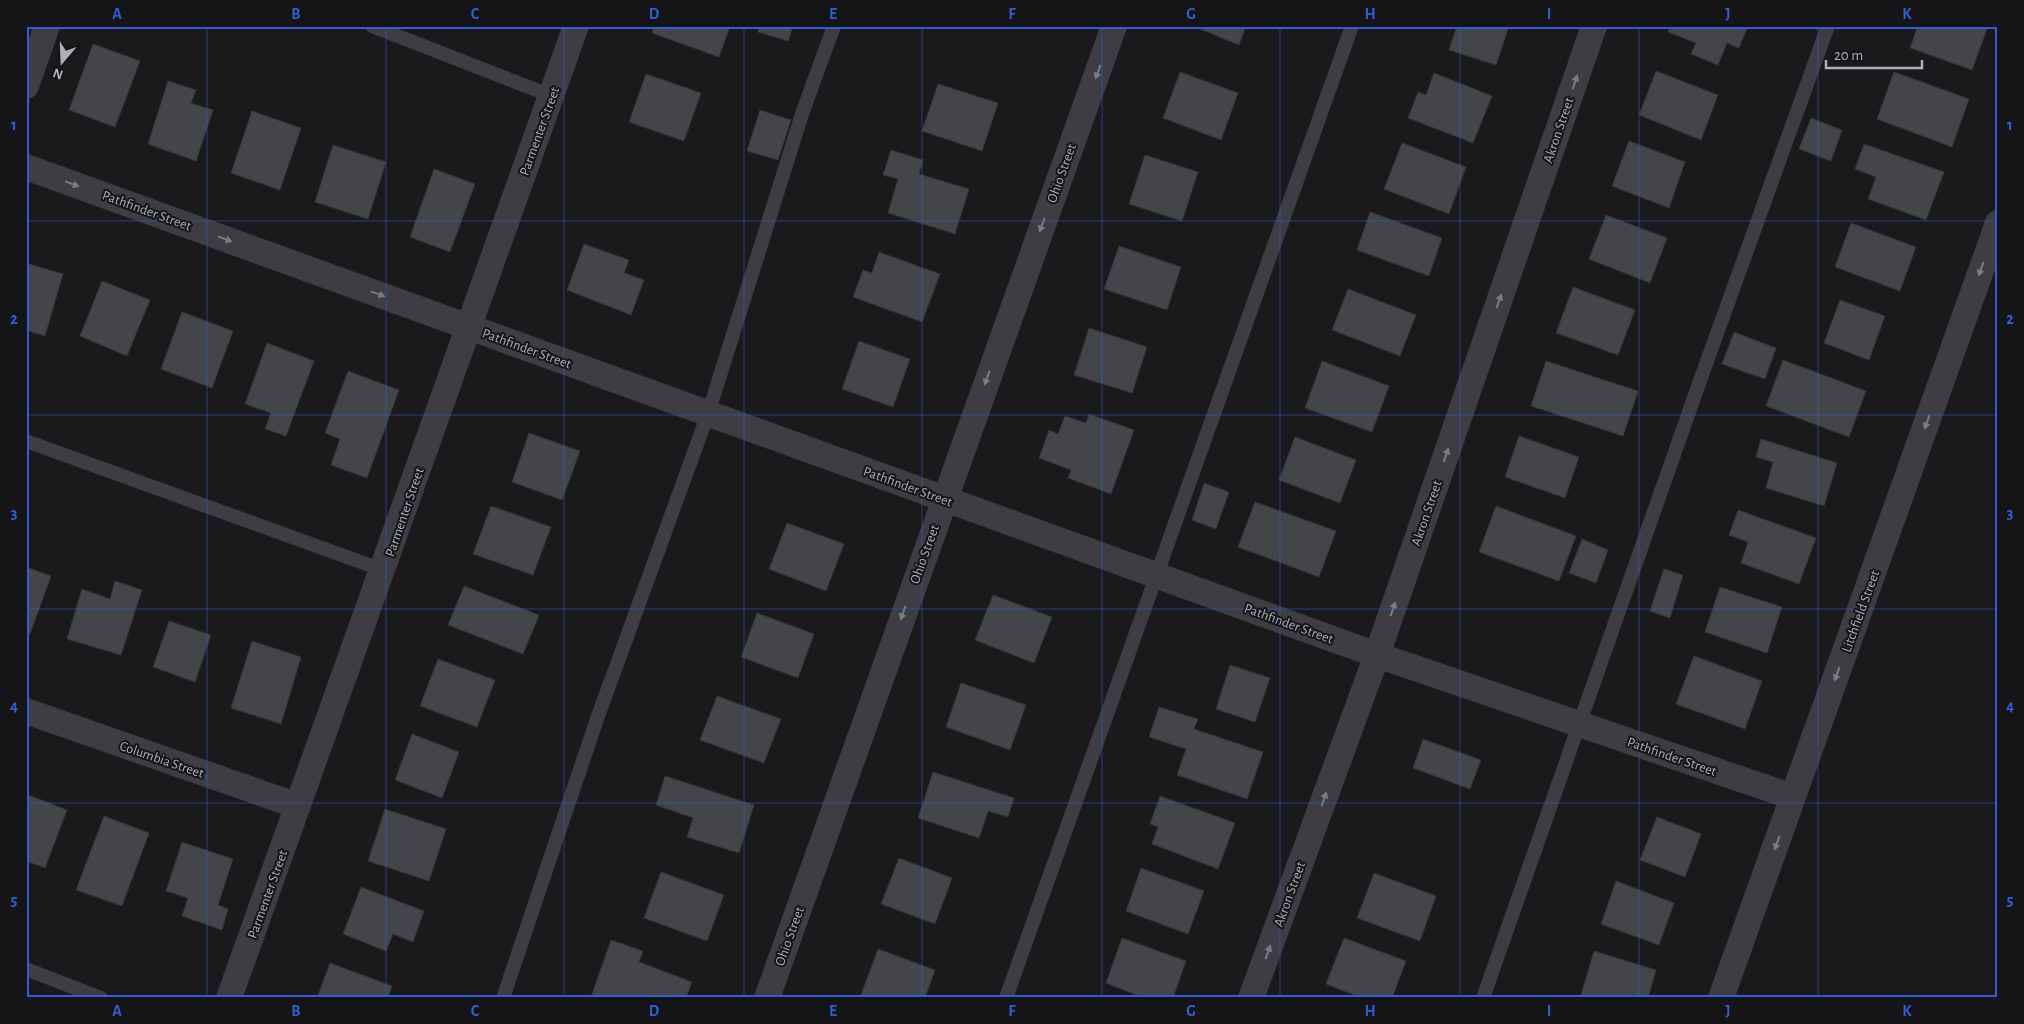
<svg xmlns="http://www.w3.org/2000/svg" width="2024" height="1024" viewBox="0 0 2024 1024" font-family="'Alegreya Sans',sans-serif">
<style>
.building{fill:#444549;stroke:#353438}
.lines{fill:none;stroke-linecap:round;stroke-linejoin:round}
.lane{stroke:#3d3d43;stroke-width:14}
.street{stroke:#3d3d43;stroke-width:26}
.oneway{fill:#7b7c85}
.grid{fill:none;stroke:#335dd4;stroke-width:1;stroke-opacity:0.55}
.labels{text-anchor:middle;stroke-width:4;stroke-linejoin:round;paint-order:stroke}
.street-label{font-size:14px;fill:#adb0bb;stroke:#151517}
.neatline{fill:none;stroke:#335dd4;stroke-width:2}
.grid-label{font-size:16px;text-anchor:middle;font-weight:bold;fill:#335dd4}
</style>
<rect width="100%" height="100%" fill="#1a1a1c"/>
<path class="building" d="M654,26h76l-11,31 -67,-24z
M759,26h34l-5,15 -30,-9z
M1193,26h53l-7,19z
M1457,26h52l-13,39 -47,-15z
M1670,26h78l-9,22 -12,-5 -9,22 -27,-11 5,-11 -28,-11z
M1918,26h70l-16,44 -62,-22z
M93,44l47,17 -25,66 -46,-17z
M1656,71l62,24 -17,45 -62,-25z
M1180,72l58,21 -17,47 -58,-22z
M1894,72l75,27 -17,48 -75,-28z
M1434,73l58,23 -19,47 -65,-25 10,-26 8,3z
M646,74l55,19 -17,48 -55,-19z
M168,81l28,9 -5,13 22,7 -17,51 -48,-17z
M938,84l60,19 -16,48 -60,-20z
M760,110l31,10 -13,40 -31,-9z
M252,111l49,17 -21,62 -49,-17z
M1811,118l31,12 -11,31 -32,-12z
M1629,141l56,21 -16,46 -57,-22z
M1402,143l64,24 -17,47 -65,-25z
M1864,144l80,28 -18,48 -58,-21 8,-22 -21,-8z
M333,145l53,17 -18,57 -53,-17z
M891,150l32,10 -4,14 50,15 -14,45 -67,-21 10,-34 -15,-4z
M1145,155l53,17 -16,49 -53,-17z
M434,169l41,15 -25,68 -40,-15z
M1370,212l72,26 -13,38 -72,-26z
M1606,215l61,23 -17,45 -61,-24z
M1851,223l65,24 -16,44 -65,-24z
M584,244l45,16 -5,13 20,7 -13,35 -64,-25z
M1119,246l62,21 -14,43 -63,-21z
M879,252l61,22 -18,48 -69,-25 10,-27 9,3z
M26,263l37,11 -18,62 -19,-6z
M102,281l48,19 -23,56 -47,-20z
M1573,287l62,23 -17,45 -62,-22z
M1348,289l68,26 -16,41 -68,-26z
M1840,300l45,16 -16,44 -45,-17z
M182,312l51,19 -21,57 -51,-19z
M1089,328l58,19 -15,46 -58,-18z
M1734,332l42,16 -11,31 -43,-15z
M859,341l51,18 -17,48 -51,-18z
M267,343l47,18 -28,75 -21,-7 6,-16 -26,-9z
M1783,360l83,31 -17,46 -83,-31z
M1322,361l67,25 -17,46 -67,-24z
M1546,361l92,30 -15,45 -92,-30z
M348,371l51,19 -32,88 -36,-13 9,-26 -15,-6z
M1089,414l45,16 -23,64 -43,-16 3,-8 -32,-12 10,-28 9,4 7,-18 21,7z
M529,433l51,18 -18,49 -50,-18z
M1519,436l60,21 -14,41 -60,-21z
M1295,437l61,23 -16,43 -61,-23z
M1761,439l76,24 -13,43 -58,-18 7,-26 -17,-5z
M1204,483l25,9 -13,37 -24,-9z
M1255,502l81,29 -17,46 -81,-30z
M491,506l60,21 -18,48 -60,-21z
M1496,506l80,30 -17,45 -80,-29z
M1738,510l78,28 -17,46 -58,-21 7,-21 -19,-7z
M787,523l57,21 -18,47 -57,-22z
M1582,539l26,11 -12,33 -27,-10z
M26,567l25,9 -21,58 -4,-1z
M1664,569l19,6 -13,43 -20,-7z
M115,581l27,9 -21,65 -54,-16 15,-50 28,10z
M464,586l75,29 -16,39 -75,-29z
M1720,587l62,20 -15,46 -62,-21z
M993,595l59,22 -18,46 -59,-23z
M757,613l57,21 -16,44 -57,-21z
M169,621l42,14 -16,47 -42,-15z
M252,641l49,16 -20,67 -50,-16z
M1694,656l68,25 -17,48 -69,-25z
M438,659l57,21 -18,47 -57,-21z
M1230,665l40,13 -15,44 -39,-13z
M961,683l65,22 -16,45 -64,-23z
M717,696l64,23 -17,44 -64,-23z
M1159,707l39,12 -4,10 69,23 -16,47 -70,-24 9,-26 -37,-12z
M412,734l47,18 -17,46 -47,-18z
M1423,739l58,21 -11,29 -57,-21z
M933,772l81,26 -6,19 -20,-6 -9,27 -61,-20z
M665,776l89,29 -15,48 -52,-16 6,-19 -37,-13z
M26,794l41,16 -22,58 -19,-7z
M1160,796l75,27 -17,46 -66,-25 6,-17 -8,-3z
M385,809l61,20 -17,52 -61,-20z
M104,816l45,17 -27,73 -46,-16z
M1657,817l44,17 -16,43 -45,-17z
M182,842l51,17 -15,46 10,4 -6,21 -40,-14 6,-18 -22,-7z
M899,858l53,20 -17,46 -54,-20z
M1141,868l63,23 -16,43 -62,-23z
M661,872l63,23 -17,46 -63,-23z
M1374,873l62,23 -16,45 -63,-23z
M1616,881l58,22 -15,42 -58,-21z
M361,887l63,24 -11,31 -20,-8 -7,17 -43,-17z
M1122,938l64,23 -13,37h-29l-38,-15z
M1344,938l62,23 -14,37h-30l-36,-14z
M611,940l32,11 -4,11 53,20 -6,16 -95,-1z
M878,949l57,21 -10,28h-57l-7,-3z
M1594,951l62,19 -8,28h-57l-10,-3z
M330,963l62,23 -4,12h-71z"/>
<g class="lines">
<path class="lane" d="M372,26l180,70
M26,441l357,129
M26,969l75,29
M503,998l94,-279 111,-305 95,-303 31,-85
M1006,998l346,-972
M1483,998l219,-623 126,-349"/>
<path class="street" d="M26,86l21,-60
M26,167l1351,488 416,142
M26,711l272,95
M229,998l347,-972
M767,998l347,-972
M1251,998l126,-343 217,-629
M1721,998l277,-775"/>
</g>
<defs><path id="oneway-solid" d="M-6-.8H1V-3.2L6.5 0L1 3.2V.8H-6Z" transform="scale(1.25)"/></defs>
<g class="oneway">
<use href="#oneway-solid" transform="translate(1098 72) rotate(110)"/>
<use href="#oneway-solid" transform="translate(1575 82) rotate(-71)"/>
<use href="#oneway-solid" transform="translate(72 184) rotate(20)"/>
<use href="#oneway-solid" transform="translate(1042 225) rotate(110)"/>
<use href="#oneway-solid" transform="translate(225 239) rotate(20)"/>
<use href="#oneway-solid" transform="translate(1981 269) rotate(110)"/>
<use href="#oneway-solid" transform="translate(378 294) rotate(20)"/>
<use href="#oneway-solid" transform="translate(1499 301) rotate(-71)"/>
<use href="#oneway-solid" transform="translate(987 378) rotate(110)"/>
<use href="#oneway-solid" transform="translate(1927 422) rotate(110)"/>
<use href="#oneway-solid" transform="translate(1446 455) rotate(-71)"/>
<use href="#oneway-solid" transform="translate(1393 609) rotate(-71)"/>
<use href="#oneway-solid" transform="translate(903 613) rotate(110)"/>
<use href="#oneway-solid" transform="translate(1837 674) rotate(110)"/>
<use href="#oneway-solid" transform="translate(1324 799) rotate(-70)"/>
<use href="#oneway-solid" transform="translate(1777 843) rotate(110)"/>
<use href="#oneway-solid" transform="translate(1268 952) rotate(-70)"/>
</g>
<path class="grid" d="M207,26v972M386,26v972M564,26v972M744,26v972M922,26v972M1102,26v972M1280,26v972M1460,26v972M1639,26v972M1818,26v972M26,221h1972M26,415h1972M26,609h1972M26,803h1972"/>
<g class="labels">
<g class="street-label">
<text transform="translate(1558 130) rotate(-71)" y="5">Akron Street</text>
<text transform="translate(539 131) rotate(-70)" y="5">Parmenter Street</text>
<text transform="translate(1061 173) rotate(-70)" y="5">Ohio Street</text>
<text transform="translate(147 210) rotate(20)" y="5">Pathfinder Street</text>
<text transform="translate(527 348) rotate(20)" y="5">Pathfinder Street</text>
<text transform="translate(908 486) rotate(20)" y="5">Pathfinder Street</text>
<text transform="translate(404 512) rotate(-71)" y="5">Parmenter Street</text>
<text transform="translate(1426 513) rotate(-71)" y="5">Akron Street</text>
<text transform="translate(924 554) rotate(-70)" y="5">Ohio Street</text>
<text transform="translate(1860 611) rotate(-70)" y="5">Litchfield Street</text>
<text transform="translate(1289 623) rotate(20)" y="5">Pathfinder Street</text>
<text transform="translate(1672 756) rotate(19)" y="5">Pathfinder Street</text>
<text transform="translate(162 759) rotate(19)" y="5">Columbia Street</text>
<text transform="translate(267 894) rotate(-70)" y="5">Parmenter Street</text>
<text transform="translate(1289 894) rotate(-70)" y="5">Akron Street</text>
<text transform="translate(789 936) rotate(-70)" y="5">Ohio Street</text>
</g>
</g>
<rect width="2024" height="1024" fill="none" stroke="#151517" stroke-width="55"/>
<g transform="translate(62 62) rotate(199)" stroke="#151517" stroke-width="4" paint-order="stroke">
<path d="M0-4L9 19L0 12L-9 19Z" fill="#adb0bb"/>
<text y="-8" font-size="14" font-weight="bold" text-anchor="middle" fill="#adb0bb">N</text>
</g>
<path d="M1826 60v8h96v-8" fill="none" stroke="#adb0bb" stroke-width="2.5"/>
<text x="1834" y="60" font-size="15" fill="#adb0bb" stroke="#151517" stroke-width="4" paint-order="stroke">20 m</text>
<rect x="28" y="28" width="1968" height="968" class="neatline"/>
<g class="grid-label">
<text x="117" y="19">A</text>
<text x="296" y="19">B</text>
<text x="475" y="19">C</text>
<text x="654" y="19">D</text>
<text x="833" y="19">E</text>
<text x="1012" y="19">F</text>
<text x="1191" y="19">G</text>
<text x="1370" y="19">H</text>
<text x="1549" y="19">I</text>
<text x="1728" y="19">J</text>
<text x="1907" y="19">K</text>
<text x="14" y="130">1</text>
<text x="2010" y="130">1</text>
<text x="14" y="324">2</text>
<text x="2010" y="324">2</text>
<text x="14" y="518">3</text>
<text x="2010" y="518">3</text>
<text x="14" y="711">4</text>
<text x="2010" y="711">4</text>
<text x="14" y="905">5</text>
<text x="2010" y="905">5</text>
<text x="117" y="1016">A</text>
<text x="296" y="1016">B</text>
<text x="475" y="1016">C</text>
<text x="654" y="1016">D</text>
<text x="833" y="1016">E</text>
<text x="1012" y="1016">F</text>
<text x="1191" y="1016">G</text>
<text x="1370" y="1016">H</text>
<text x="1549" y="1016">I</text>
<text x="1728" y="1016">J</text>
<text x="1907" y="1016">K</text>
</g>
</svg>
